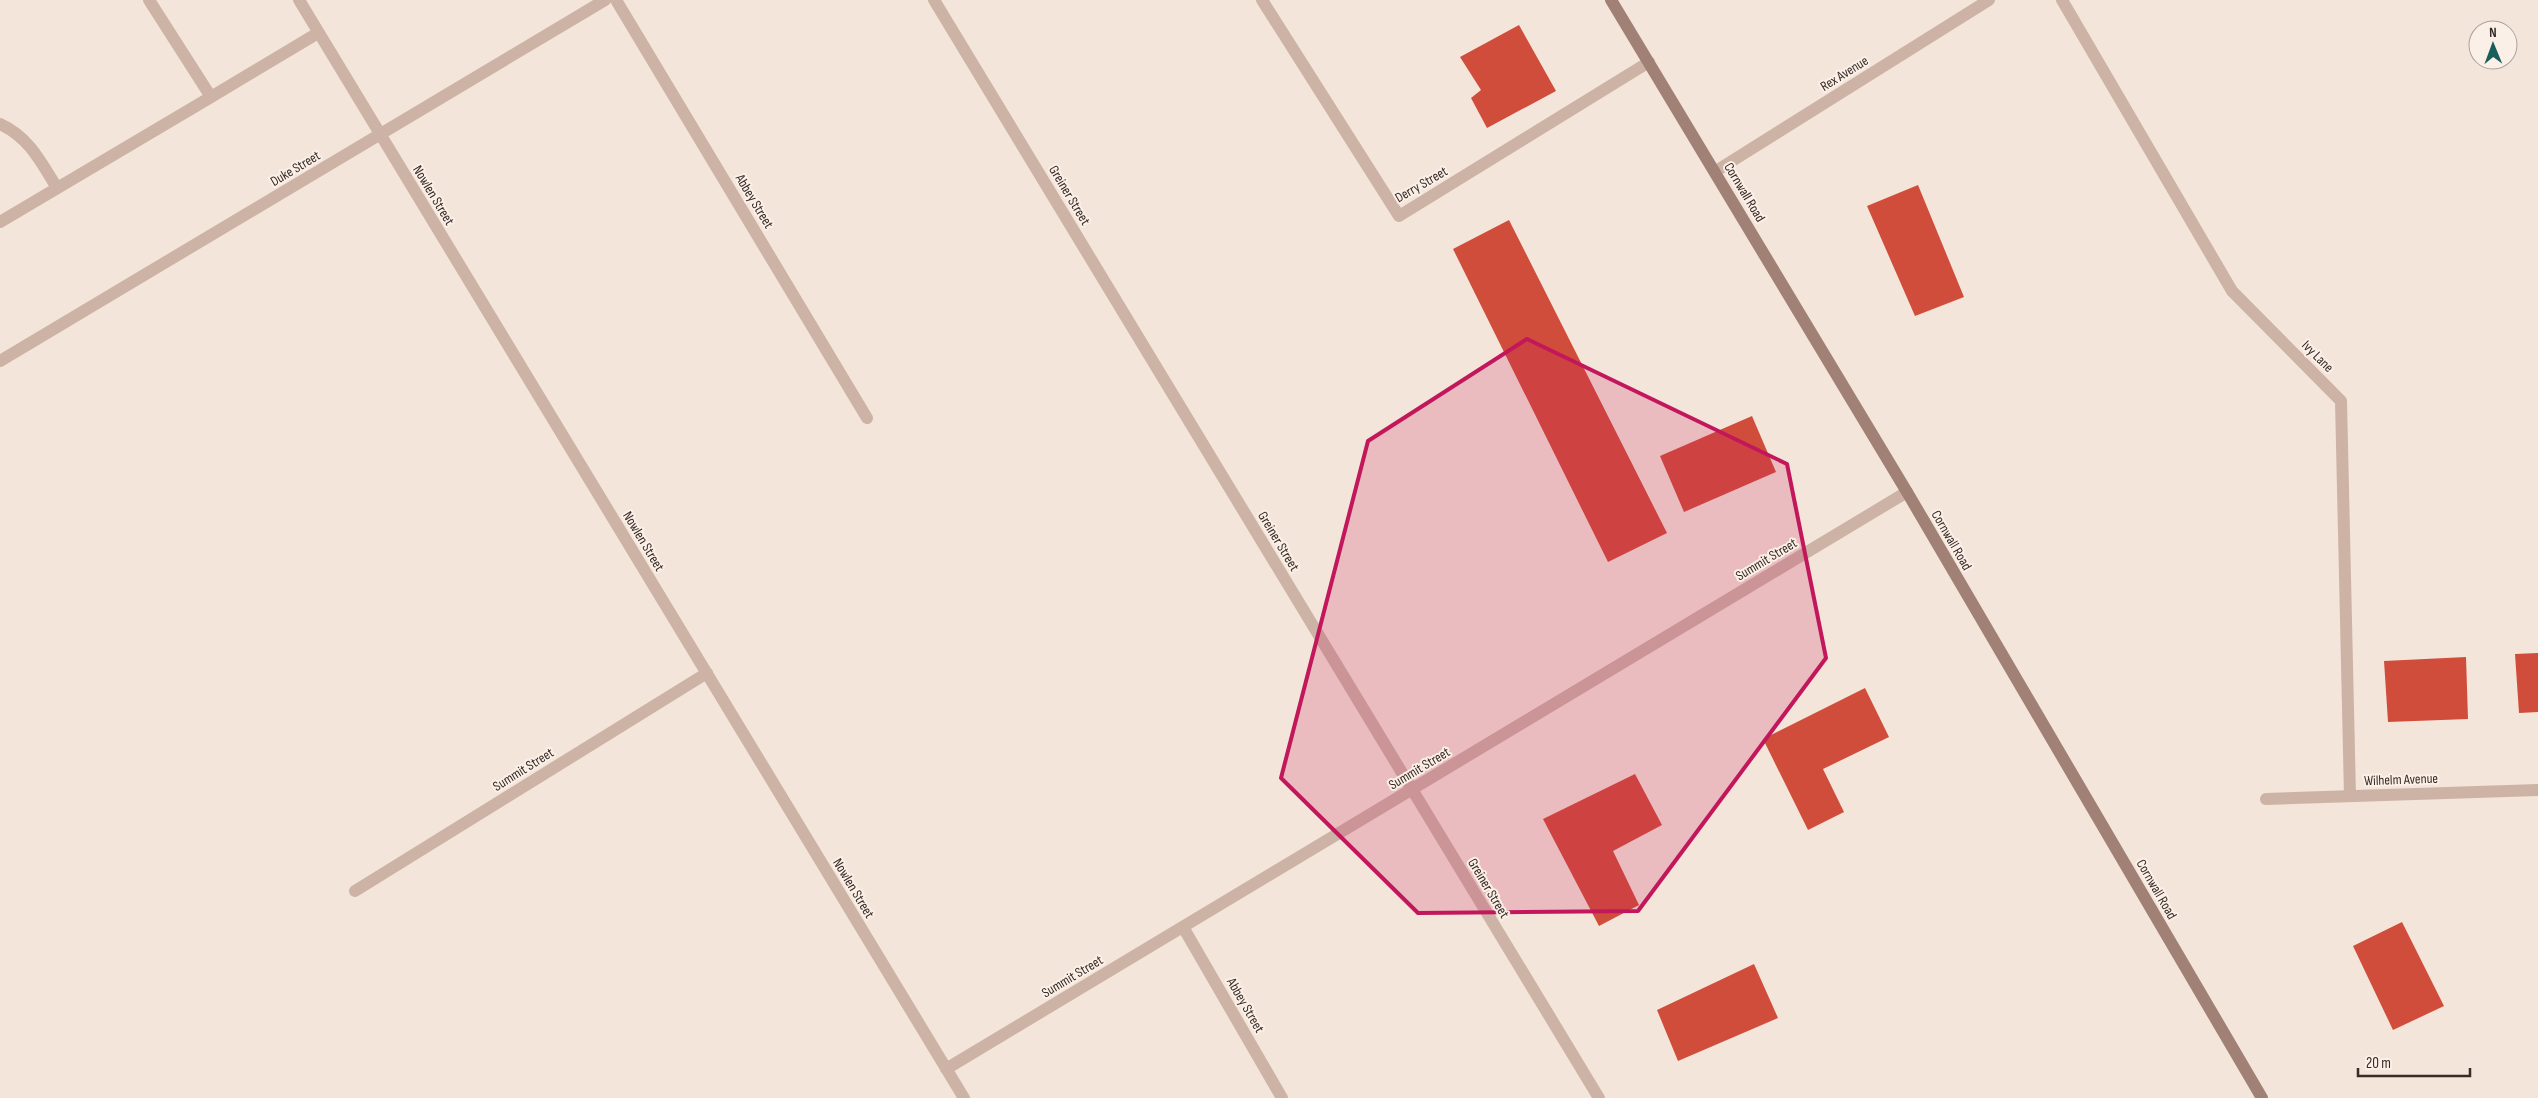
<svg xmlns="http://www.w3.org/2000/svg" width="2538" height="1098" viewBox="0 0 2538 1098" font-family="'Sofia Sans Condensed',sans-serif">
<style>
.building{fill:#d14d3b}
.lines{fill:none;stroke-linecap:round;stroke-linejoin:round}
.service{stroke:#cdb3a5;stroke-width:12}
.minor{stroke:#cdb3a5;stroke-width:12}
.secondary{stroke:#a18176;stroke-width:12}
.marked{fill:#c2185b;fill-opacity:0.2;stroke:#c2185b;stroke-width:4;stroke-linejoin:round}
.labels{text-anchor:middle;stroke-width:4;stroke-linejoin:round;paint-order:stroke}
.street-label{font-size:14px;fill:#382a27;stroke:#fbf0e7}
</style>
<rect width="100%" height="100%" fill="#f4e5da"/>
<path class="building" d="M1519,25l37,66 -69,37 -16,-30 10,-8 -21,-33z
M1918,185l46,112 -49,19 -48,-110z
M1509,220l158,313 -59,29 -155,-313z
M1752,416l24,56 -92,40 -24,-56z
M2538,653v59l-19,1 -4,-59z
M2466,657l2,62 -80,3 -4,-61z
M1865,688l24,49 -66,32 21,43 -36,18 -45,-91z
M1635,774l27,51 -49,26 26,54 -40,21 -56,-107z
M2402,922l42,84 -51,24 -40,-84z
M1754,964l24,54 -100,43 -21,-51z"/>
<g class="lines">
<path class="service" d="M149,0l62,97 107,-64
M616,0l251,418
M1262,0l137,216 250,-154
M2062,0l170,291 109,110 9,395
M0,124c29,13 41,38 57,64
M0,222l211,-125
M355,891l352,-218
M1183,927l99,171"/>
<path class="minor" d="M299,0l665,1098
M934,0l665,1098
M1716,171l273,-171
M0,361l605,-361
M2266,799l272,-9
M946,1069l961,-577"/>
<path class="secondary" d="M1611,0l296,492 355,606"/>
</g>
<path class="marked" d="M1527,339l260,125 39,194 -188,253 -220,2 -137,-135 87,-337z"/>
<g class="labels">
<g class="street-label">
<text transform="translate(1844 73) rotate(-32)" y="5">Rex Avenue</text>
<text transform="translate(295 168) rotate(-31)" y="5">Duke Street</text>
<text transform="translate(1421 184) rotate(-30)" y="5">Derry Street</text>
<text transform="translate(1745 192) rotate(59)" y="5">Cornwall Road</text>
<text transform="translate(434 195) rotate(59)" y="5">Nowlen Street</text>
<text transform="translate(1070 195) rotate(59)" y="5">Greiner Street</text>
<text transform="translate(755 201) rotate(59)" y="5">Abbey Street</text>
<text transform="translate(2318 356) rotate(45)" y="5">Ivy Lane</text>
<text transform="translate(1952 540) rotate(60)" y="5">Cornwall Road</text>
<text transform="translate(644 541) rotate(59)" y="5">Nowlen Street</text>
<text transform="translate(1279 541) rotate(59)" y="5">Greiner Street</text>
<text transform="translate(1766 559) rotate(-31)" y="5">Summit Street</text>
<text transform="translate(1419 768) rotate(-31)" y="5">Summit Street</text>
<text transform="translate(523 769) rotate(-32)" y="5">Summit Street</text>
<text transform="translate(2401 779) rotate(-2)" y="5">Wilhelm Avenue</text>
<text transform="translate(854 888) rotate(59)" y="5">Nowlen Street</text>
<text transform="translate(1489 888) rotate(59)" y="5">Greiner Street</text>
<text transform="translate(2157 889) rotate(60)" y="5">Cornwall Road</text>
<text transform="translate(1072 976) rotate(-31)" y="5">Summit Street</text>
<text transform="translate(1246 1005) rotate(60)" y="5">Abbey Street</text>
</g>
</g>
<g transform="translate(2493 45) rotate(359)"><circle r="24" fill="#fbf0e7" stroke="#ada19a"/>
<path d="M0-4L9 19L0 12L-9 19Z" fill="#185e5a"/>
<text y="-8" font-size="14" font-weight="bold" text-anchor="middle" fill="#382a27">N</text>
</g>
<path d="M2358 1068v8h112v-8" fill="none" stroke="#382a27" stroke-width="2.5"/>
<text x="2366" y="1068" font-size="15" fill="#382a27" stroke="#fbf0e7" stroke-width="4" paint-order="stroke">20 m</text>
</svg>
